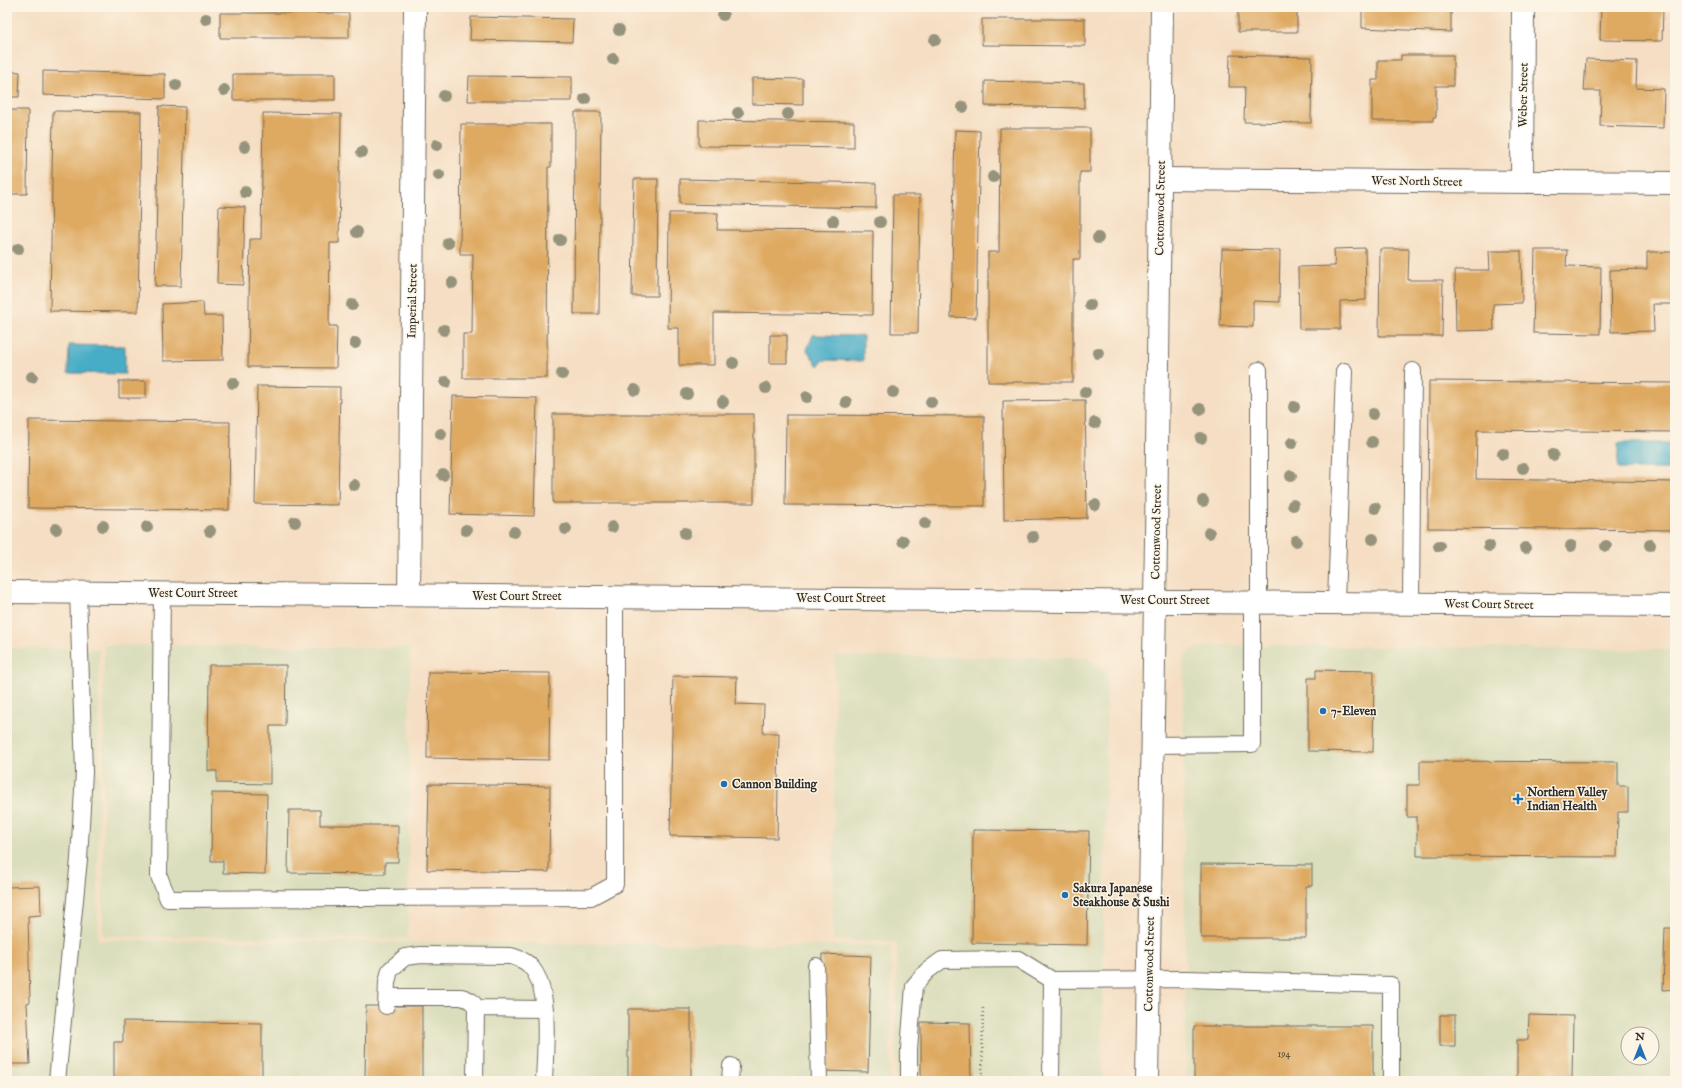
<svg xmlns="http://www.w3.org/2000/svg" width="1682" height="1088" viewBox="0 0 1682 1088" font-family="'IM FELL English',serif">
<style>
.built{fill:#dbdebd;fill-rule:evenodd}
.water{fill:#47acc6;stroke:#396c78}
.building{fill:#dea961}
.lines{fill:none;stroke-linecap:round;stroke-linejoin:round}
.lane-casing{stroke:#726a60;stroke-width:18}
.street-casing{stroke:#726a60;stroke-width:24}
.secondary-casing{stroke:#726a60;stroke-width:24}
.path{stroke:#726a60;stroke-width:2.5;stroke-dasharray:1 3;stroke-linecap:butt}
.lane{stroke:#fff;stroke-width:16}
.street{stroke:#fff;stroke-width:22}
.secondary{stroke:#fff;stroke-width:22}
.tree{fill:#96937c}
.poi-dot{fill:#1f6fb2;stroke:#fcf5e5;stroke-width:1.5}
.labels{text-anchor:middle;stroke-width:3;stroke-linejoin:round;paint-order:stroke}
.number-label{font-size:10px;fill:#584a38}
.street-label{font-size:12px;fill:#2b2b2b;stroke:#fcf5e5}
.poi-label{font-size:12px;font-weight:bold;fill:#2b2b2b;stroke:#fcf5e5;text-anchor:start}
</style>
<rect width="100%" height="100%" fill="#fcf5e5"/>
<filter id="ink" filterUnits="userSpaceOnUse"><feTurbulence type="fractalNoise" baseFrequency=".025" numOctaves="2"/><feDisplacementMap in="SourceGraphic" scale="8" xChannelSelector="R" yChannelSelector="G"/><feConvolveMatrix kernelMatrix="1 2 1 2 8 2 1 2 1" color-interpolation-filters="sRGB"/></filter>
<filter id="wash" filterUnits="userSpaceOnUse"><feTurbulence type="fractalNoise" baseFrequency=".012" numOctaves="4" result="noise"/><feDisplacementMap in="SourceGraphic" scale="16" xChannelSelector="R" yChannelSelector="G"/><feGaussianBlur stdDeviation="0.9" result="paint"/><feColorMatrix in="noise" values="0 0 0 0 0 0 0 0 0 0 0 0 0 0 0 0 0 1.4 0 .05"/><feComposite in="paint" operator="in"/></filter>
<g filter="url(#wash)">
<rect width="100%" height="100%" fill="#f5dec3"/>
<path class="built" d="M104,645l306,3 -2,291 -305,-3z
M1212,645l463,5v431h-489l-3,-418 3,-8 6,-6zM1628,1034h24v24h-24z
M7,648l92,1 -1,291 793,6 -1,135h-883z
M835,656l253,2 19,16 -5,407h-206l1,-139 -64,-2z"/>
<path class="water" d="M813,335l50,1v25l-40,-1 -5,6 -11,-16z
M69,345l56,1v28l-57,-1z
M1618,443h57v26h-57z"/>
<g id="blocks">
<path class="building" d="M1238,7h59v25h-59z
M1362,7h89v25l-89,-4z
M1601,7h62l-1,34 -62,-1z
M220,13h129v25h-129z
M471,17l102,2 -1,23 -102,-2z
M982,19h103v27l-103,-1z
M1230,55l82,2 -1,66 -67,-1 1,-35h-16z
M1401,55h52v31h-17v31h-3v4h-61v-41h6v-20h23z
M1586,59l51,2 -1,27 28,1 -1,39 -63,-2 1,-35h-17z
M7,71l13,1 -1,25h-12z
M43,71l122,3v25l-122,-4z
M233,74h102v26h-102z
M469,76l103,1v24h-104z
M752,78l51,1v26l-51,-1z
M985,81l99,2v25l-99,-2z
M159,106l26,1 -4,179h-26z
M7,110h21l-1,84h-20z
M53,111l88,1 -3,200 -88,-1z
M575,112h26l-2,202h-25z
M263,113l78,1 -2,129h-9l-1,83h8l-1,42 -88,-1 2,-128h11z
M699,120l155,2v26l-155,-2z
M461,124h90v43h-3l-1,211h-84v-44h9l1,-80h-13z
M1000,128h90v44h-10v87h-7v123h-85v-130h11z
M955,130l25,1 -4,187 -25,-1z
M634,179h24l-1,117h-25z
M680,179l196,4v25l-196,-4z
M893,195h27l-2,138h-27z
M219,206l26,1 -2,78 -26,-1z
M669,213h49l-1,17 156,1 -1,84 -158,-2v52h-35v-37h-11z
M1365,248l1,52 -26,1v28h-41l-1,-62 37,-1 -1,-17z
M1222,249l58,1 -1,52 -26,-1v26l-33,-1z
M1380,249h29l-1,31h35l-1,56h-63z
M1535,250h32l-1,16 35,1 -1,67 -67,-1z
M1489,251h32l1,52 -29,1 1,26 -38,1 -1,-61h35z
M1647,252h28v52h-22l1,27 -43,1 -1,-62 37,-1z
M203,302l1,14h18l1,44 -60,1 -1,-57z
M770,335h17v28h-17z
M119,381h27v17h-27z
M1429,381l246,2v49l-198,-2 -1,49 199,3v48l-247,-2z
M257,386l83,1 -2,118 -83,-1z
M453,396l84,2 -3,118 -84,-2z
M1085,400l2,118 -83,2 -1,-119z
M553,414h201v89h-201z
M786,415l198,1v90l-199,-1z
M29,420l201,2 -1,88 -201,-2z
M209,665h77l-1,61h-15v58l-53,-1v-12h-9z
M1316,670l58,1 -1,81 -65,-1v-73h8z
M428,672l122,1 -1,87 -122,-2z
M673,676l64,1 -1,27 28,1 -1,28h16l-2,105 -107,-2z
M1420,761l198,1v24h10v26h-10l-1,45 -200,-1v-39h-10v-32h13z
M429,784l121,2 -1,86 -122,-2z
M212,793l55,1 -2,80 -42,-1v-12h-12z
M289,810h31v15h78v37h-13v12l-97,-1z
M973,830l116,1 -2,114 -115,-2z
M1201,864l111,1v21h-6v52h-105z
M40,886l1,29 -13,1 2,86 -3,1 3,61h-23v-177z
M1665,928h10v61l-12,1z
M822,954l49,2 -3,116 -48,-1z
M366,1006h56v75h-57z
M628,1009h63v72h-63z
M1440,1015h15v31h-15z
M1529,1015l44,1 -1,65h-55v-41h11z
M123,1021l139,2v58h-148v-39h9z
M921,1022l49,1 1,58h-50z
M1194,1026h179v55h-179z"/>
</g>
</g>
<g filter="url(#ink)">
<use href="#blocks" fill-opacity="0" stroke="#726a60" stroke-width="1"/>
<g class="lines">
<g class="lane-casing">
<path id="lane" d="M1259,370v231
M162,593l-3,283 9,23 423,-2 24,-13v-288
M1336,602l8,-231
M1411,603l2,-232
M1152,745l100,-1v-143
M816,966l3,115
M387,997h74c8,2 12,4 15,11l-1,73
M386,1006l1,-24 3,-12 15,-13 16,-2 90,1c6,2 14,4 19,10 22,22 15,85 14,115
M476,1008l69,1
M57,1081l22,-222 5,-87 -6,-180
M730,1081l1,-15
M909,1081v-32l5,-63 13,-15 15,-11 76,-1 34,21
M1051,1081l1,-101 135,-1 204,6v96"/>
</g>
<g class="street-casing">
<path id="street" d="M1160,179l515,4
M1522,182l1,-175
M409,595l6,-588"/>
</g>
<g class="secondary-casing">
<path id="secondary" d="M7,592l1668,14
M1147,1081l9,-541 6,-533"/>
</g>
<path class="path" d="M982,1081l1,-74"/>
<use href="#lane" class="lane"/>
<use href="#street" class="street"/>
<use href="#secondary" class="secondary"/>
</g>
<g class="tree">
<circle cx="723" cy="15" r="6"/>
<circle cx="206" cy="19" r="6"/>
<circle cx="619" cy="30" r="6"/>
<circle cx="935" cy="40" r="6"/>
<circle cx="613" cy="59" r="6"/>
<circle cx="176" cy="85" r="6"/>
<circle cx="224" cy="90" r="6"/>
<circle cx="444" cy="96" r="6"/>
<circle cx="585" cy="99" r="6"/>
<circle cx="963" cy="107" r="6"/>
<circle cx="738" cy="113" r="6"/>
<circle cx="788" cy="114" r="6"/>
<circle cx="437" cy="145" r="6"/>
<circle cx="245" cy="147" r="6"/>
<circle cx="362" cy="152" r="6"/>
<circle cx="439" cy="175" r="6"/>
<circle cx="993" cy="177" r="6"/>
<circle cx="245" cy="192" r="6"/>
<circle cx="833" cy="221" r="6"/>
<circle cx="880" cy="222" r="6"/>
<circle cx="357" cy="232" r="6"/>
<circle cx="1098" cy="238" r="6"/>
<circle cx="560" cy="240" r="6"/>
<circle cx="448" cy="243" r="6"/>
<circle cx="18" cy="249" r="6"/>
<circle cx="452" cy="283" r="6"/>
<circle cx="352" cy="305" r="6"/>
<circle cx="1090" cy="305" r="6"/>
<circle cx="444" cy="330" r="6"/>
<circle cx="355" cy="343" r="6"/>
<circle cx="1098" cy="353" r="6"/>
<circle cx="733" cy="363" r="6"/>
<circle cx="562" cy="374" r="6"/>
<circle cx="32" cy="377" r="6"/>
<circle cx="446" cy="382" r="6"/>
<circle cx="233" cy="383" r="6"/>
<circle cx="766" cy="388" r="6"/>
<circle cx="635" cy="390" r="6"/>
<circle cx="893" cy="392" r="6"/>
<circle cx="1085" cy="392" r="6"/>
<circle cx="687" cy="394" r="6"/>
<circle cx="807" cy="397" r="6"/>
<circle cx="723" cy="402" r="6"/>
<circle cx="846" cy="402" r="6"/>
<circle cx="931" cy="402" r="6"/>
<circle cx="1294" cy="407" r="6"/>
<circle cx="1200" cy="409" r="6"/>
<circle cx="1373" cy="414" r="6"/>
<circle cx="1095" cy="423" r="6"/>
<circle cx="441" cy="434" r="6"/>
<circle cx="1201" cy="438" r="6"/>
<circle cx="1372" cy="442" r="6"/>
<circle cx="1292" cy="443" r="6"/>
<circle cx="1503" cy="454" r="6"/>
<circle cx="1553" cy="455" r="6"/>
<circle cx="1523" cy="468" r="6"/>
<circle cx="443" cy="475" r="6"/>
<circle cx="1291" cy="476" r="6"/>
<circle cx="354" cy="485" r="6"/>
<circle cx="1203" cy="501" r="6"/>
<circle cx="1095" cy="505" r="6"/>
<circle cx="1293" cy="505" r="6"/>
<circle cx="1375" cy="508" r="6"/>
<circle cx="295" cy="522" r="6"/>
<circle cx="925" cy="523" r="6"/>
<circle cx="103" cy="526" r="6"/>
<circle cx="147" cy="527" r="6"/>
<circle cx="612" cy="527" r="6"/>
<circle cx="56" cy="529" r="6"/>
<circle cx="566" cy="529" r="6"/>
<circle cx="466" cy="530" r="6"/>
<circle cx="210" cy="531" r="6"/>
<circle cx="514" cy="532" r="6"/>
<circle cx="685" cy="533" r="6"/>
<circle cx="1209" cy="533" r="6"/>
<circle cx="1033" cy="537" r="6"/>
<circle cx="1373" cy="539" r="6"/>
<circle cx="903" cy="541" r="6"/>
<circle cx="1296" cy="541" r="6"/>
<circle cx="1650" cy="545" r="6"/>
<circle cx="1439" cy="546" r="6"/>
<circle cx="1489" cy="546" r="6"/>
<circle cx="1571" cy="546" r="6"/>
<circle cx="1606" cy="546" r="6"/>
<circle cx="1525" cy="548" r="6"/>
</g>
</g>
<g class="poi-dot">
<circle cx="1323" cy="711" r="4"/>
<circle cx="724" cy="784" r="4"/>
<path d="M1516 793h4v4h4v4h-4v4h-4v-4h-4v-4h4z"/>
<circle cx="1065" cy="895" r="4"/>
</g>
<g class="labels">
<g class="number-label">
<text x="1284" y="1057">194</text>
</g>
<g class="street-label">
<text transform="translate(1523 95) rotate(-89)" y="4">Weber Street</text>
<text transform="translate(1417 181) rotate(1)" y="4">West North Street</text>
<text transform="translate(1160 208) rotate(-89)" y="4">Cottonwood Street</text>
<text transform="translate(412 301) rotate(-89)" y="4">Imperial Street</text>
<text transform="translate(1156 532) rotate(-89)" y="4">Cottonwood Street</text>
<text x="193" y="597">West Court Street</text>
<text x="517" y="600">West Court Street</text>
<text x="841" y="602">West Court Street</text>
<text x="1165" y="604">West Court Street</text>
<text transform="translate(1489 604) rotate(1)" y="4">West Court Street</text>
<text transform="translate(1149 964) rotate(-89)" y="4">Cottonwood Street</text>
</g>
<g class="poi-label">
<text x="1331" y="715">7-Eleven</text>
<text x="732" y="788">Cannon Building</text>
<text x="1527" y="796">Northern Valley<tspan x="1527" dy="14">Indian Health</tspan></text>
<text x="1073" y="892">Sakura Japanese<tspan x="1073" dy="14">Steakhouse &amp; Sushi</tspan></text>
</g>
</g>
<rect width="1682" height="1088" fill="none" stroke="#fcf5e5" stroke-width="24"/>
<g transform="translate(1640 1046)"><circle r="19" fill="#fcf5e5" stroke="#a8a49b"/>
<path d="M0-3L7 15L0 10L-7 15Z" fill="#1f6fb2"/>
<text y="-6" font-size="11" font-weight="bold" text-anchor="middle" fill="#2b2b2b">N</text>
</g>
</svg>
